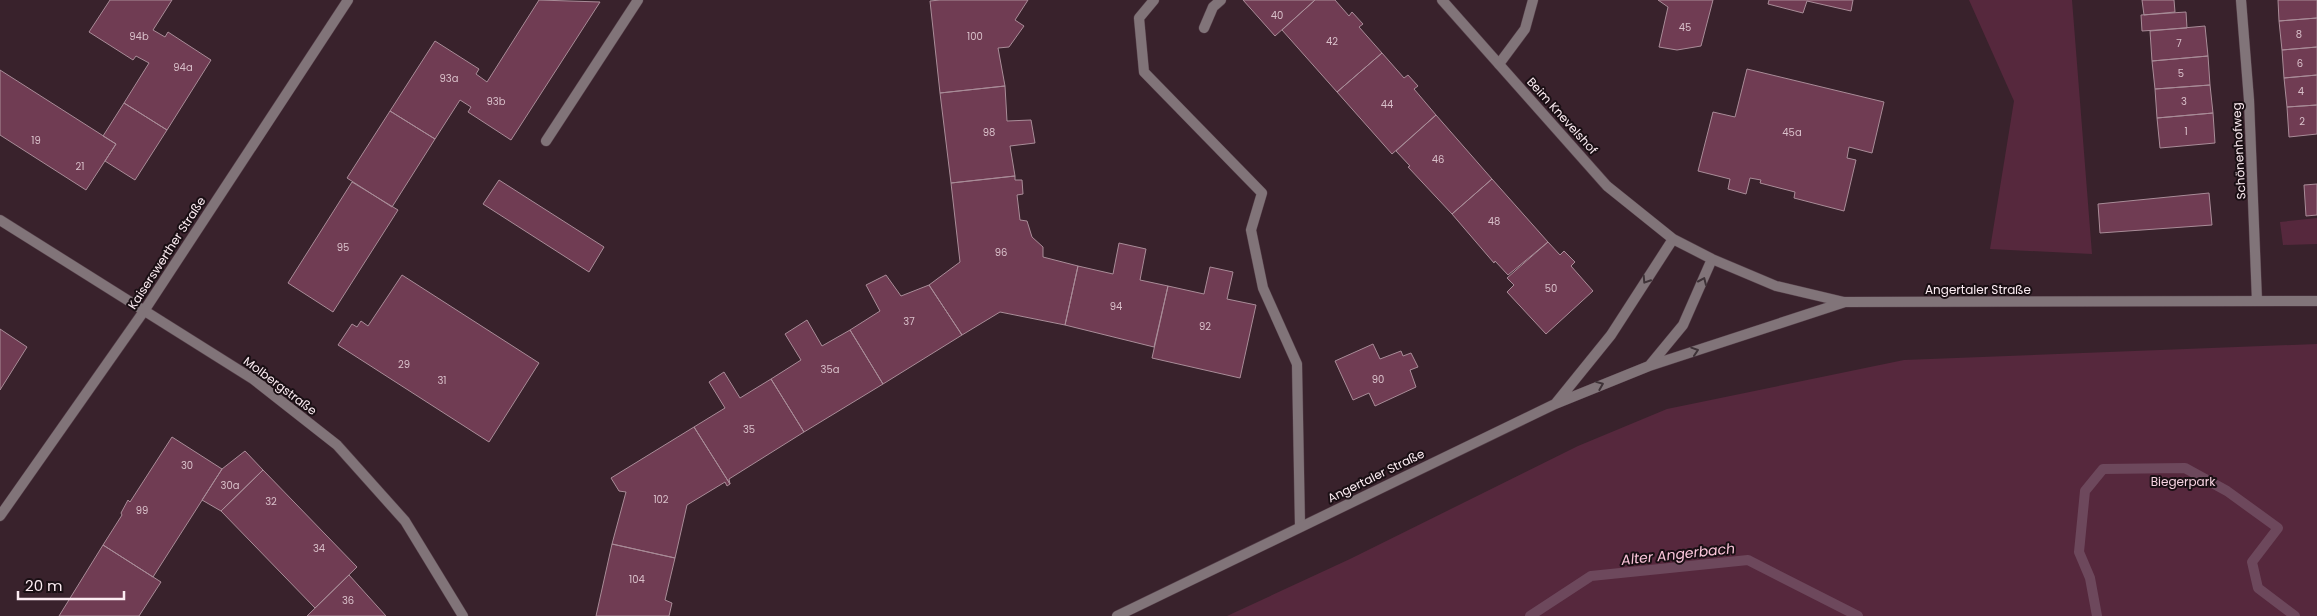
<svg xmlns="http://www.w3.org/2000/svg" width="2317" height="616" viewBox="0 0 2317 616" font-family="Poppins,sans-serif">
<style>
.green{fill:#56283d}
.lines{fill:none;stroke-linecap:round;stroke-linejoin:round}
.stream{stroke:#6d485c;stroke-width:10}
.building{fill:#703c53;stroke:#a98c98}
.service-casing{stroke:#543e48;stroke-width:11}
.minor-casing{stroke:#543e48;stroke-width:11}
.service{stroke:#817479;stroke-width:10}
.minor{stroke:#817479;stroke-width:10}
.oneway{stroke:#3e3237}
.labels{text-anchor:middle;stroke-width:4;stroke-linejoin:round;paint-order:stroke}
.number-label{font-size:10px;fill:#d9c0ca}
.street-label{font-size:12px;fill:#fcecf2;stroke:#1a0f14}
.park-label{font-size:12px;fill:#f6d2e0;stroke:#1a0f14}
.water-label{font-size:14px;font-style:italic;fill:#fbc6db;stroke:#1a0f14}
</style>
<rect width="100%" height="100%" fill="#39222c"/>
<path class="green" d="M1969,0h103l20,254 -102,-5 24,-148z
M2317,218v26l-34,1 -3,-23z
M2317,344v272h-1090l123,-57 228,-113 89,-37 237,-49z"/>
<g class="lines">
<path class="stream" d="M1530,616l61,-40 157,-16 110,56
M2097,616l-7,-38 -11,-26 6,-61 18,-22 82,-1 42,23 51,37 -26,34 6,26 37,28"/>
</g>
<path class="building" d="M110,0h62l-19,30 12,7 3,-5 43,28 -44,70 -43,-27 25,-40 -13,-7 -3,4 -44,-28z
M539,0l61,2 -89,138 -43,-28 3,-5 -11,-7 -25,39 -45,-28 45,-70 44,28 -3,5 11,8z
M940,0h88l-13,20 9,6 -15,21 -11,1 7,38 -65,7 -10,-92z
M1243,0h72l-40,36z
M1315,0h20l14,16 3,-4 11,12 -4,3 23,26 -45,39 -55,-62z
M1658,0h55l-12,46 -24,4 -18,-3 9,-40z
M1769,0h84l-2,11 -44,-10 -4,12 -35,-9z
M2142,0h32l1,12 -31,3z
M2278,0h39v18l-38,3z
M2186,12l1,16 -45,3 -1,-16z
M2317,18v29l-35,3 -3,-29z
M2205,26l3,30 -56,5 -2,-30z
M2317,47v28l-33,3 -2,-28z
M1382,53l22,25 4,-3 10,11 -4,3 22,26 -44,39 -55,-62z
M2208,56l2,29 -55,4 -3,-28z
M1747,69l137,33 -12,51 -23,-6 -2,11 9,2 -12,51 -50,-13 1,-6 -35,-9 1,-3 -11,-2 -4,16 -18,-5 2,-10 -32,-8 15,-59 22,5z
M0,70l116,74 -30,46 -86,-55z
M2317,75v30l-30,2 -3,-29z
M2210,85l3,28 -56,5 -2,-29z
M1005,86l2,35 24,-1 4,23 -25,3 5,30 -64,7 -11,-90z
M124,103l43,27 -32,50 -30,-19 11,-17 -13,-8z
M2317,105v29l-28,3 -2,-30z
M390,111l45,28 -43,68 -45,-29z
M2213,113l2,30 -55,5 -3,-30z
M1436,115l56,64 -40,35 -44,-47 2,-1 -14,-15z
M1015,176v4h7l1,14 -6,1 3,25 7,1 5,16 11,10v10l35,9 -13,59 -65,-13 -38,23 -33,-50 31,-23 -9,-79z
M1492,179l56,63 -40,33 -13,-14 -1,2 -42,-49z
M499,180l105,67 -15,25 -106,-68z
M352,182l46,28 -65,102 -45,-29z
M2317,184v31l-11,1 -2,-31z
M2209,193l3,32 -112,8 -2,-29z
M1548,242l12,13 4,-4 11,11 -4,4 22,25 -47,43 -39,-42 7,-7 -7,-7z
M1119,243l27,6 -6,31 28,6 -14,61 -89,-22 13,-59 35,8z
M1210,267l23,5 -6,27 29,6 -16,73 -88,-20 16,-72 36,8z
M402,275l137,88 -50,79 -151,-97 14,-21 5,3 4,-6 7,5z
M886,275l15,21 28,-11 33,50 -79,49 -33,-54 30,-19 -14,-26z
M807,320l15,26 28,-16 33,54 -79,48 -33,-53 30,-19 -16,-26z
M0,329l27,18 -27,43z
M1373,344l7,15 21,-8 2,5 8,-3 7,14 -8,3 6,17 -41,19 -6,-13 -16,7 -18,-39z
M724,372l16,26 31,-19 33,53 -75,47 1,5 -36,-57 31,-19 -16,-26z
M694,427l36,57 -3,2 -2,-4 -38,23 -12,53 -63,-14 14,-52 -7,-1 -8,-13z
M172,437l50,32 -69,108 -50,-32 19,-30 -1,-2 7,-13 2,2z
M245,451l18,19 -42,41 -19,-11 20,-31z
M263,470l94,97 -42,41 -94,-97z
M612,544l63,14 -10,42 7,3 -3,13h-73z
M103,545l58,37 -22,34h-80z
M349,575l37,41h-79z"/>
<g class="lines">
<g class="service-casing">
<path id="service" d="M1154,0l-15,18 5,54 118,121 -11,37 12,58 34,76 3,162
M1204,28l9,-21 8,-7
M1499,64l26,-35 8,-29
M546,141l92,-141"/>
</g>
<g class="minor-casing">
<path id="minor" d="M1442,0l165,186 66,53 39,20 64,27 68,16
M2241,0l8,100 8,201
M0,220l253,159 84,66 68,76 58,95
M1650,365l33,-40 29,-66
M1556,403l55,-68 62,-96
M0,516l144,-205 204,-311
M1117,616l438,-212 94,-38 196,-64 472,-1"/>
</g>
<use href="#service" class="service"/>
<use href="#minor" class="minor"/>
</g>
<defs><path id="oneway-chevron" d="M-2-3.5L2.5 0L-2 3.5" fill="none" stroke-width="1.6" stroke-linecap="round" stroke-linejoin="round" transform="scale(1.25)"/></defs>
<g class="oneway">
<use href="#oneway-chevron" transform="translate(1646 280) rotate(123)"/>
<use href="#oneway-chevron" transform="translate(1703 281) rotate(-66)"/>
<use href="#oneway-chevron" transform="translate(1695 351) rotate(-18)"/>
<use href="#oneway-chevron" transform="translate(1600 385) rotate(-22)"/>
</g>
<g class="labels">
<g class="number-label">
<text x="1277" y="19">40</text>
<text x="1685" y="31">45</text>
<text x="2299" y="38">8</text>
<text x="139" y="40">94b</text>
<text x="975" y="40">100</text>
<text x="1332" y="45">42</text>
<text x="2179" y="47">7</text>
<text x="2300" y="67">6</text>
<text x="183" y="71">94a</text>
<text x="2181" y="77">5</text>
<text x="449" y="82">93a</text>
<text x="2301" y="95">4</text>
<text x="496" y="105">93b</text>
<text x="2184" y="105">3</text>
<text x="1387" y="108">44</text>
<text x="2302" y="125">2</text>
<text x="2186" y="135">1</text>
<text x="989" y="136">98</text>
<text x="1792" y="136">45a</text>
<text x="36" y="144">19</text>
<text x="1438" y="163">46</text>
<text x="80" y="170">21</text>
<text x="1494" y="225">48</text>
<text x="343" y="251">95</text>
<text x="1001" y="256">96</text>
<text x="1551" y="292">50</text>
<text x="1116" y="310">94</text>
<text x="909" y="325">37</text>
<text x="1205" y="330">92</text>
<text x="404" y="368">29</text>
<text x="830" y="373">35a</text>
<text x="1378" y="383">90</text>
<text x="442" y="384">31</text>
<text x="749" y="433">35</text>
<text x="187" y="469">30</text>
<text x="230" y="489">30a</text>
<text x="661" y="503">102</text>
<text x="271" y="505">32</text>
<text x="142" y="514">99</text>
<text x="319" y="552">34</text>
<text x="637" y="583">104</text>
<text x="348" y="604">36</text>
</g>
<g class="street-label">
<text transform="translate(1562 116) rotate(48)" y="4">Beim Knevelshof</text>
<text transform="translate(2239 151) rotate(-93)" y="4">Schönenhofweg</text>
<text transform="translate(167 253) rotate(-57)" y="4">Kaiserswerther Straße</text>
<text x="1978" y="294">Angertaler Straße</text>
<text transform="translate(280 386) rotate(37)" y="4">Molbergstraße</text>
<text transform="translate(1376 476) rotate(-26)" y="4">Angertaler Straße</text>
</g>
<g class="park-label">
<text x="2183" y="486">Biegerpark</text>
</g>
<g class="water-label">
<text transform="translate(1678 554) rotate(-6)" y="5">Alter Angerbach</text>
</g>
</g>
<path d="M18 591v8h106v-8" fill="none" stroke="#fcecf2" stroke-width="2.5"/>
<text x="25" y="591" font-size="15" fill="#fcecf2" stroke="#1a0f14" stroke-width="4" paint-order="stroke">20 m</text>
</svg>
